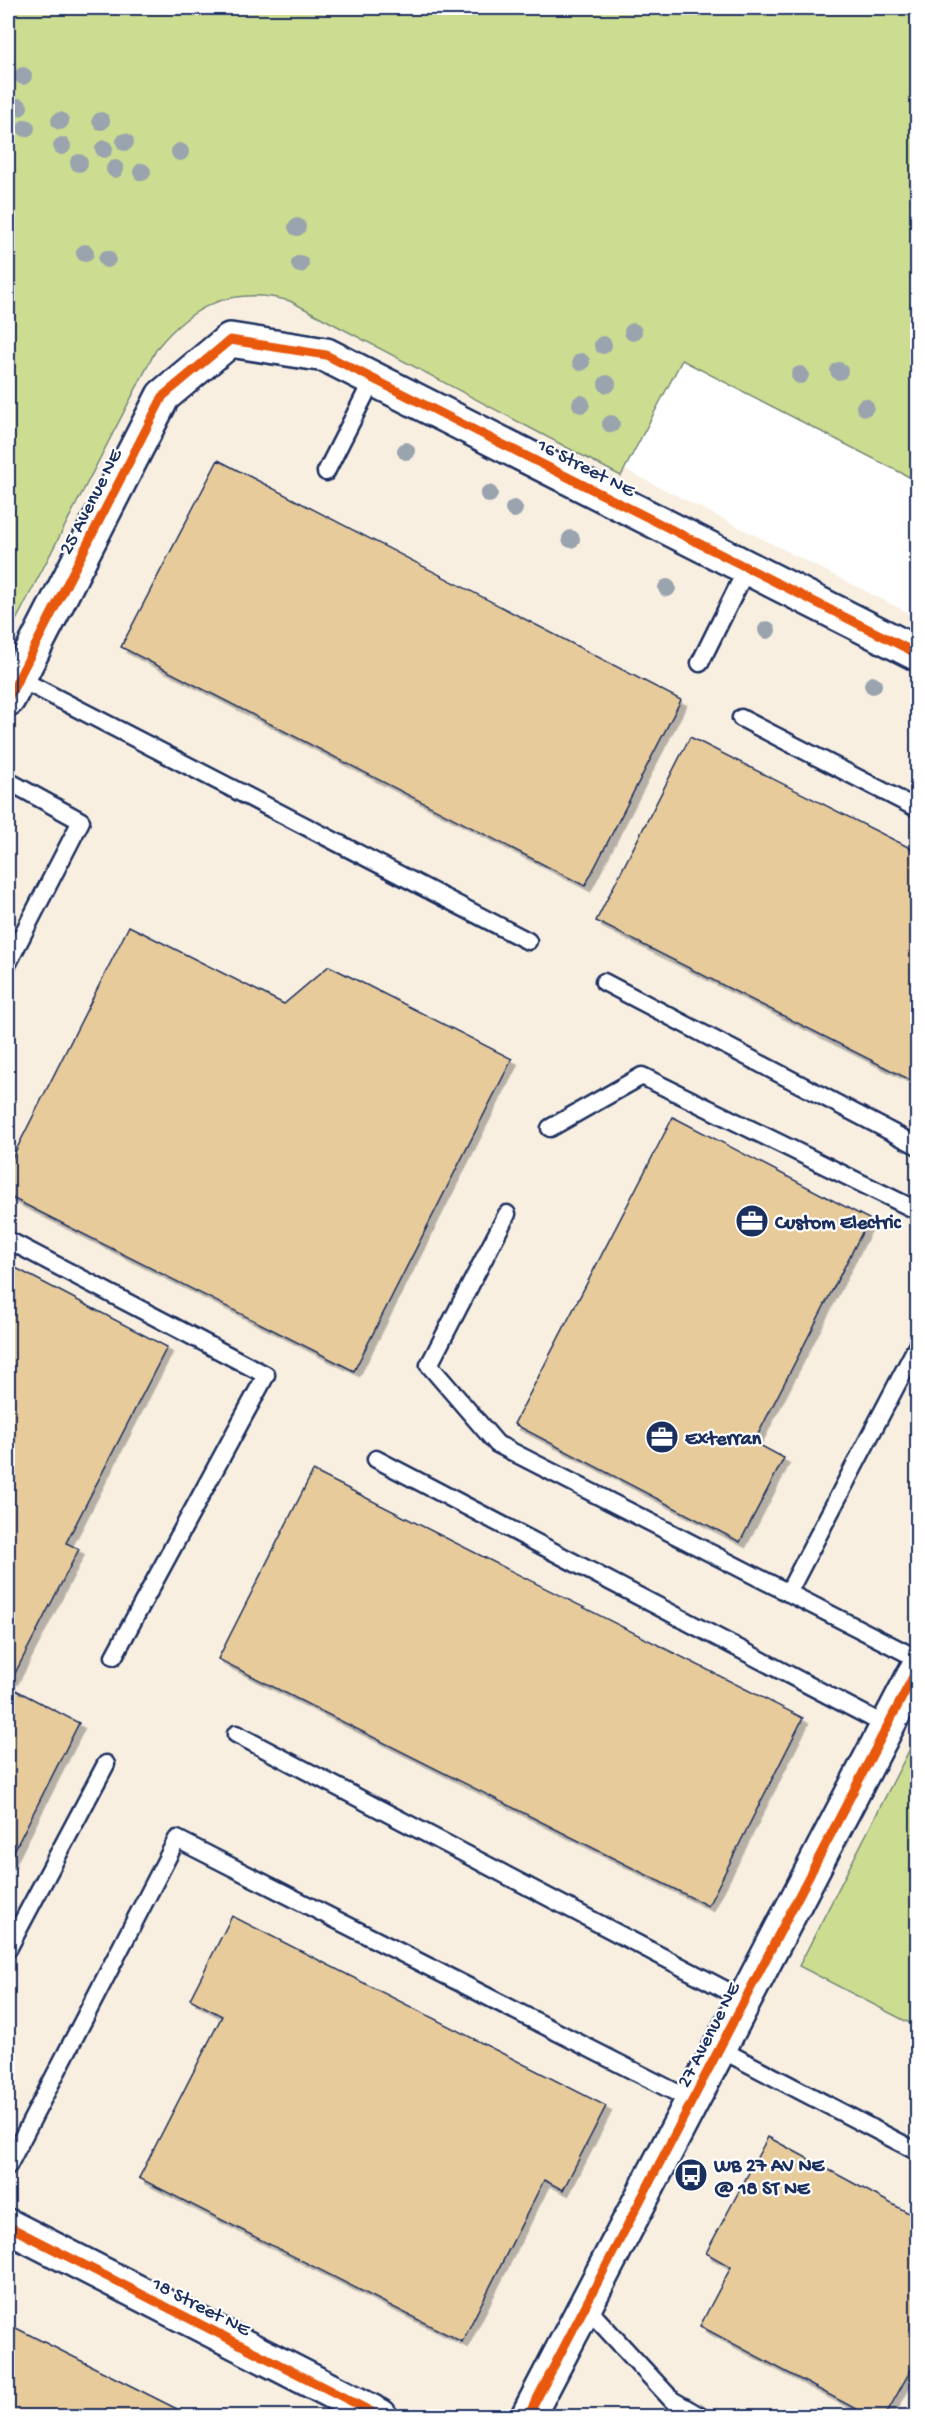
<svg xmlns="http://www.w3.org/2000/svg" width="925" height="2424" viewBox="0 0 925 2424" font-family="'Gochi Hand',sans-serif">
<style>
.built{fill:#f8efe1}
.green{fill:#ccdd91;stroke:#748678;stroke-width:1.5}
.building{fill:#e7cb9b;stroke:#1b2f5e;stroke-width:1.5;filter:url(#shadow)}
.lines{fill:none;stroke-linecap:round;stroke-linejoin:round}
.service-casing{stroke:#1b2f5e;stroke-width:21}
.minor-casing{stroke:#1b2f5e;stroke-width:38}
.tertiary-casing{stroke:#1b2f5e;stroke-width:38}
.service{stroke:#fff;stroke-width:16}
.minor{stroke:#fff;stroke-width:33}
.tertiary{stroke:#fff;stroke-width:33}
.cycleway-casing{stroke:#fff;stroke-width:13}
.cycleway{stroke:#e8590c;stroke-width:9}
.tree{fill:#9aa4ae}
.labels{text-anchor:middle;stroke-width:4.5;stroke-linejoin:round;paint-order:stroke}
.street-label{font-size:20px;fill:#1b2f5e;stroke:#fff}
.poi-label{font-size:20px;font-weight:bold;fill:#1b2f5e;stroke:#fff;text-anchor:start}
</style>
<defs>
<filter id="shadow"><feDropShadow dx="5.5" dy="5.5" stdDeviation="0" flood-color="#0004"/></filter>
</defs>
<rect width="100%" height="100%" fill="#fff"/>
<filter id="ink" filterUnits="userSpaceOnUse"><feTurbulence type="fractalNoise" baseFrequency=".0167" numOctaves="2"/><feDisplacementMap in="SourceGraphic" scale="12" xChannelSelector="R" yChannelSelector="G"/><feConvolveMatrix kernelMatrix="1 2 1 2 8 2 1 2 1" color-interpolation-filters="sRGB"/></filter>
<g filter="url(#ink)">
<path class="built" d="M204,257l713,360v1799h-909v-1777z"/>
<path class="green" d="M8,8h909v473l-235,-121 -61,116 -331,-175c-57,-15 -97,3 -133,47l-149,288z
M917,1735v292l-118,-61z"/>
<path class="building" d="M218,460l463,240 -96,186 -464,-239z
M690,737l228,115v232l-322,-163z
M129,926l155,78 45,-38 183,93 -158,312 -346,-175v-30z
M673,1117l196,102 -115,223 30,16 -44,84 -226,-118z
M8,1264l159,83 -101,196 13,6 -67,130 -4,-2z
M313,1471l490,247 -95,188 -490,-247z
M8,1686l71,37 -71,140z
M232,1916l374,190 -43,84 -19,-10 -82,162 -323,-164 83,-162 -32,-17z
M768,2137l150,81v139l-33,59h-16l-169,-90 31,-59 -25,-14z
M8,2324l183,92h-183z"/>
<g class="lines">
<g class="service-casing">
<path id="service" d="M326,472l48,-95
M700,663l47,-95
M18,678l510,263
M741,718l177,91
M8,781l73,40 -73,142
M604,982l314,164
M550,1128l92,-52 276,135
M507,1214l-78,151 68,79 421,215
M8,1240l258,135 -152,281
M376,1459l511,267
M788,1593l130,-249
M236,1734l509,266
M8,1949l98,-185
M720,2049l198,103
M8,2166l169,-327 516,262
M586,2307l86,93 28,16"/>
</g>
<g class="minor-casing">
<path id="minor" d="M8,699l155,-303 67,-56 96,15 592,299
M8,2226l372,190"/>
</g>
<g class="tertiary-casing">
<path id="tertiary" d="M528,2416l390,-749"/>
</g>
<use href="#service" class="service"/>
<use href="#minor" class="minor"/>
<use href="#tertiary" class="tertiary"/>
<g class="cycleway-casing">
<path id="cycleway" d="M8,699l155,-303 67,-56 96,15 592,299
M8,2226l372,190
M528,2416l390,-749"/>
</g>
<use href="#cycleway" class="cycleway"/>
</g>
<g class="tree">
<circle cx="23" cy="76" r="9"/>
<circle cx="19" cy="107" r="9"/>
<circle cx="60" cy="121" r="9"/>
<circle cx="101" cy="121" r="9"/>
<circle cx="26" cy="128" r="9"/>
<circle cx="125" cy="142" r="9"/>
<circle cx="62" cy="146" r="9"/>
<circle cx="104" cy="149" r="9"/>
<circle cx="180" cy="152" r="9"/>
<circle cx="79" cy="163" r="9"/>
<circle cx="115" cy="169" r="9"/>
<circle cx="142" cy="172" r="9"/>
<circle cx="297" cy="227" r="9"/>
<circle cx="85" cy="253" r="9"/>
<circle cx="107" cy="259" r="9"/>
<circle cx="300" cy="264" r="9"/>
<circle cx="633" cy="332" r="9"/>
<circle cx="603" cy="345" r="9"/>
<circle cx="581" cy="362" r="9"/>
<circle cx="839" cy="371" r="9"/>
<circle cx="800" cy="375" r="9"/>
<circle cx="607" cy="384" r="9"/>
<circle cx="581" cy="404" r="9"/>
<circle cx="865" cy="407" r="9"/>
<circle cx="611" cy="424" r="9"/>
<circle cx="406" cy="451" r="9"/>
<circle cx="489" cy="494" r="9"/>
<circle cx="514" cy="509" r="9"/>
<circle cx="571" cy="539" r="9"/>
<circle cx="667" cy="588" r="9"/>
<circle cx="767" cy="630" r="9"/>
<circle cx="873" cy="685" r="9"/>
</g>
</g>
<defs>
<g id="office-disc" transform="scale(1.725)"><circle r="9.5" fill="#1b2f5e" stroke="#fff"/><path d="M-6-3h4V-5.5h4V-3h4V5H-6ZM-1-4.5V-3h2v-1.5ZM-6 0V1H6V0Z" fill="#fff"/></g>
<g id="bus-disc" transform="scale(1.725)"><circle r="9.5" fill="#1b2f5e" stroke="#fff"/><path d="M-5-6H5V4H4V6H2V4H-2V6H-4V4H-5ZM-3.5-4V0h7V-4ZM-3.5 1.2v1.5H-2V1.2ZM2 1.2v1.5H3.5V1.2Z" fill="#fff"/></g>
</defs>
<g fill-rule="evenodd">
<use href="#office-disc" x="752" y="1221"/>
<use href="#office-disc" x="662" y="1437"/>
<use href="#bus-disc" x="691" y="2175"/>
</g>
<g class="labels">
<g class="street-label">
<text transform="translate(587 466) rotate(27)" y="7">16 Street NE</text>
<text transform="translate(89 501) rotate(-63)" y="7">25 Avenue NE</text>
<text transform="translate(707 2034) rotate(-63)" y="7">27 Avenue NE</text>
<text transform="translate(202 2305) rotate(27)" y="7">18 Street NE</text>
</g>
<g class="poi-label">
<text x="775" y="1228">Custom Electric</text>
<text x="685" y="1444">Exterran</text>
<text x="714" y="2171">WB 27 AV NE<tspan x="714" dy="23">@ 18 ST NE</tspan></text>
</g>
</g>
<rect width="925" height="2424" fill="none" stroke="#fff" stroke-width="30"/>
<rect x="15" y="15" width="895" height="2394" fill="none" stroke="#1b2f5e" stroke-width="2" filter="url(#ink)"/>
</svg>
